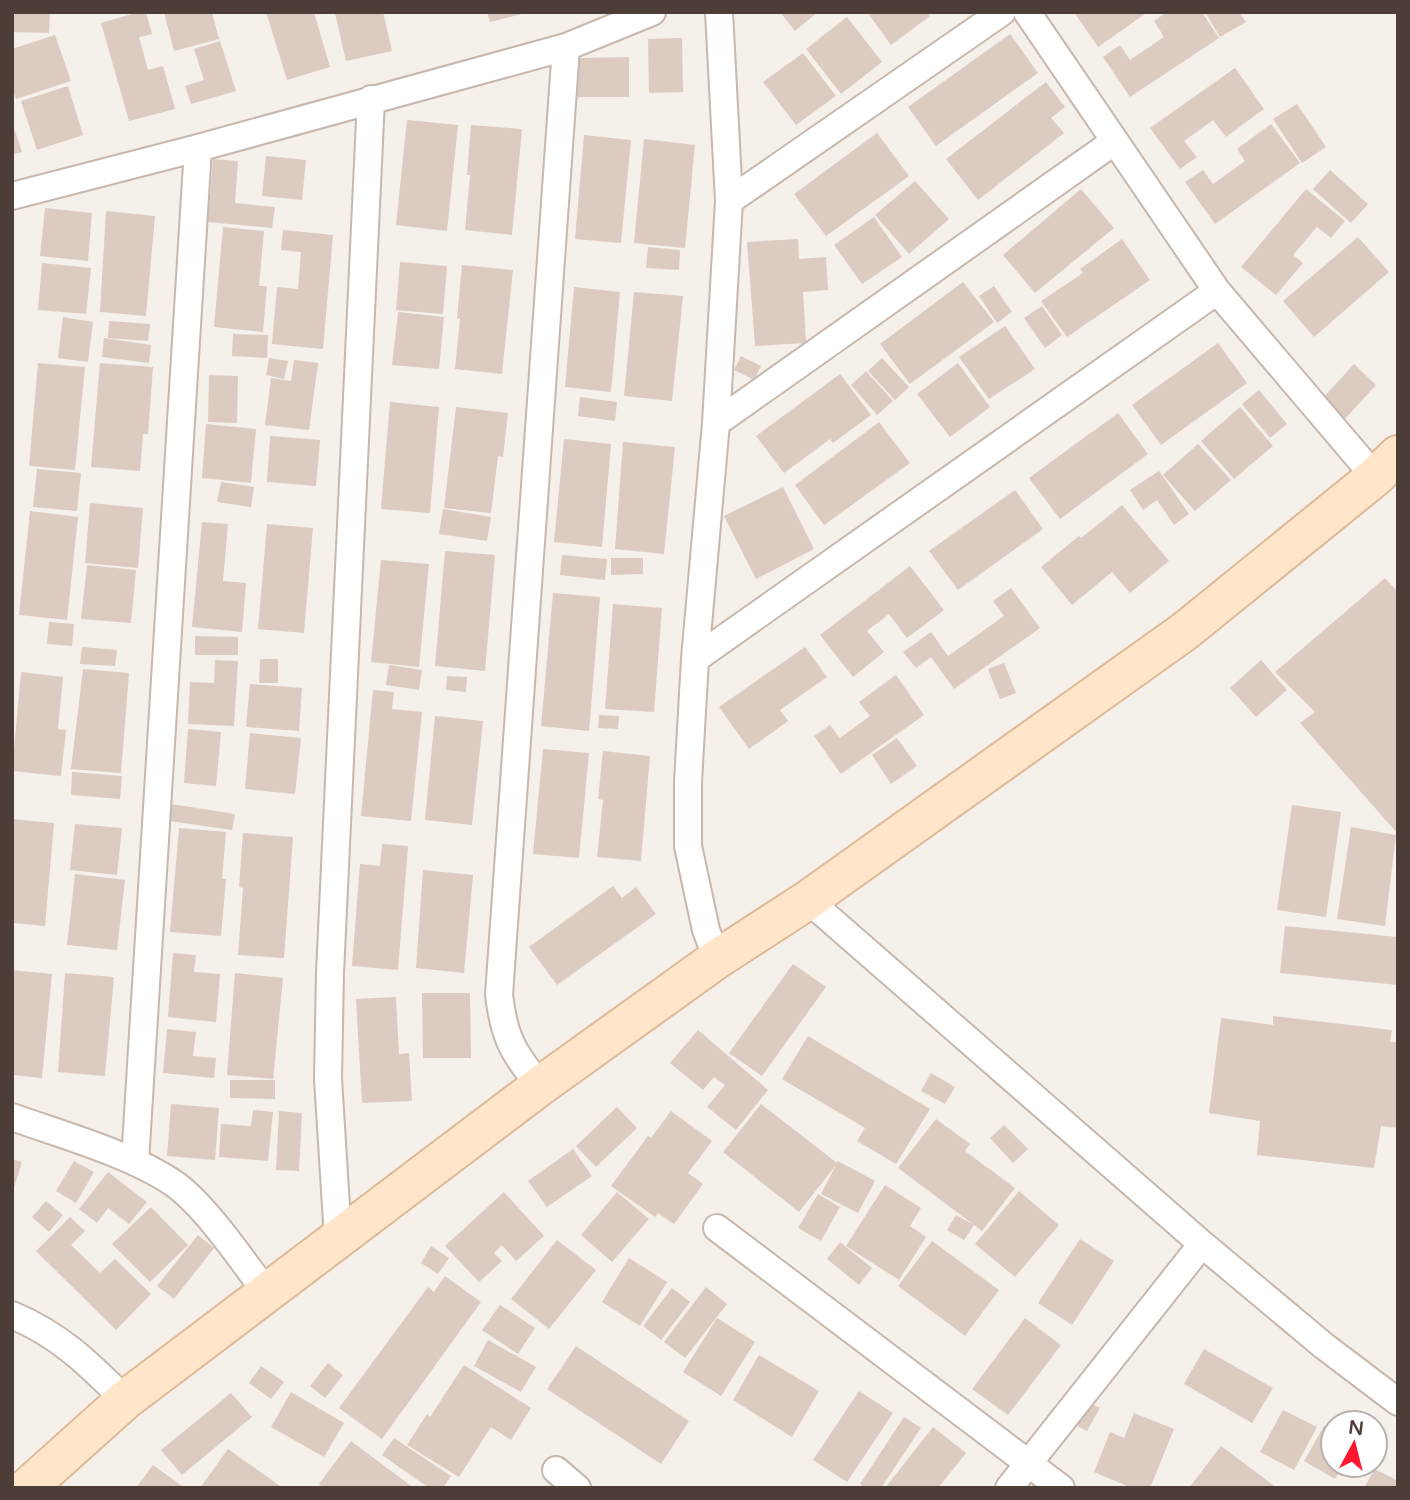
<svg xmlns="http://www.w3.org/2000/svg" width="1410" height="1500" viewBox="0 0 1410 1500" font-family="'Varela Round',sans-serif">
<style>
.building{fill:#dccbc1}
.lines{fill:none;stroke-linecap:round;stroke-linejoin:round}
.street-casing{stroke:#c6b8ae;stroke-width:30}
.secondary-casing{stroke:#deb997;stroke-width:42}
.street{stroke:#fff;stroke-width:26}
.secondary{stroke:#ffe6cb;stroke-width:38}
</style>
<rect width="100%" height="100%" fill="#f6f0ea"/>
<path class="building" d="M12,12h38l-1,21 -37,-1z
M139,12h7l6,22 -13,3 9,33 15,-4 12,43 -46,12 -28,-98z
M164,12h48l7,27 -45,12z
M266,12h48l16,55 -43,13z
M383,12l9,39 -46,10 -11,-48z
M487,12h39v1l-36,9z
M780,12h38l-23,19z
M867,12h60l3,4 -39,29z
M1074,12h74l-50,35z
M1167,12h35l17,26 -89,59 -27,-40 17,-12 10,15 34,-23 -10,-16z
M1205,12h34l7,10 -26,15z
M847,17l35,45 -41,32 -35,-45z
M1010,34l28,39 -102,73 -28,-39z
M55,35l16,46 -55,18 -4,-11v-39z
M682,38l1,54 -34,1 -1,-54z
M220,41l16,50 -45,13 -6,-18 19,-6 -10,-31z
M803,53l33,43 -40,29 -33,-43z
M629,57v40h-52v-39z
M1235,68l29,41 -38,28 -13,-17 -29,21 13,16 -17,12 -30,-41z
M1046,82l19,25 -14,11 13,15 -86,67 -32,-41z
M68,86l15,49 -46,15 -16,-49z
M1297,104l29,43 -24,16 -29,-44z
M407,120l51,5 -11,106 -51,-6z
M12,122l10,30 -10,3z
M1271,124l29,39 -85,61 -30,-42 18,-12 10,14 32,-23 -8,-12z
M471,125l51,4 -10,106 -47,-5 5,-55h-3z
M877,133l32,43 -83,60 -32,-42z
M584,135l47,5 -10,103 -46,-4z
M644,139l51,6 -10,103 -51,-5z
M266,156l40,4 -4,40 -40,-4z
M213,159l25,2 -3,42 40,4 -3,21 -64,-6z
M1330,170l38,34 -17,19 -38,-34z
M915,181l34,38 -40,35 -34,-39z
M1081,189l33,39 -79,65 -32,-38z
M1306,189l39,32 -14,17 -14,-11 -24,28 10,8 -27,32 -35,-28z
M45,208l47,5 -4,48 -48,-5z
M106,211l49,5 -9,100 -46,-4z
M874,217l28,40 -40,27 -28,-39z
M223,227l41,4 -5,55h8l-4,46 -49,-5z
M283,230l50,5 -10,114 -51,-5 5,-57 21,2 3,-37 -20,-2z
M1358,237l31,35 -75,65 -31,-36z
M798,239l1,20 27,-2 2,33 -25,2 3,51 -51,3 -8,-104z
M1122,239l28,41 -83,57 -26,-36 42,-28 -3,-4z
M648,247l32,3 -1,20 -33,-2z
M400,262l47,4 -4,48 -47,-4z
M42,263l49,5 -5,46 -48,-4z
M462,265l51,5 -11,104 -47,-5 5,-50 -3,-1z
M963,282l31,40 -84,62 -30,-40z
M994,286l18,26 -15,11 -18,-27z
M574,287l46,5 -9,100 -46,-5z
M634,292l49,4 -11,105 -48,-5z
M1042,306l20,29 -17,13 -21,-30z
M398,312l46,5 -5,52 -47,-4z
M63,317l30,5 -5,40 -30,-4z
M109,321l41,3 -2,17 -40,-3z
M1005,326l30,43 -46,30 -30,-42z
M233,334l35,1 -1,23 -35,-2z
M104,338l47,7 -2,18 -47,-6z
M1218,343l29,40 -86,62 -29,-40z
M741,356l20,10 -7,14 -20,-10z
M269,358l19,3 -4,18 -18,-4z
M882,358l27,29 -14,13 -27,-29z
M294,360l24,3 -9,67 -44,-5 6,-47 20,3z
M38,363l47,4 -10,103 -46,-4z
M100,363l53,4 -5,67h-5l-3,37 -49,-4z
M958,363l32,44 -40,30 -33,-43z
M1354,364l22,21 -32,35 -22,-21z
M866,371l27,30 -16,14 -26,-30z
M840,374l31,41 -38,28 -3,-4 -46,34 -28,-37z
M209,375l29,1 -1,47 -29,-1z
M1259,390l28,34 -17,14 -28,-34z
M580,397l37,5 -2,19 -37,-5z
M390,402l49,5 -9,106 -49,-4z
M456,407l52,6 -5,44 -5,-1 -7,57 -47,-5z
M1240,407l33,39 -39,33 -33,-38z
M1118,413l30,41 -88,65 -31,-41z
M879,422l31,41 -86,62 -29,-40z
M206,424l50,5 -5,54 -49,-5z
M270,436l50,4 -4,46 -49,-4z
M564,439l47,5 -9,103 -48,-5z
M623,442l52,5 -11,107 -49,-5z
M1198,444l33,36 -36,31 -32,-36z
M37,469l44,4 -4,38 -44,-4z
M1159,471l30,43 -15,11 -17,-25 -14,10 -13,-20z
M221,482l33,5 -3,20 -34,-5z
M783,487l31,62 -58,30 -32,-63z
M1015,490l28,39 -85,61 -29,-39z
M90,503l53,5 -5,60 -53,-5z
M1122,505l47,56 -39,32 -18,-21 -40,33 -31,-38 38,-31 2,2z
M443,509l48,8 -4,24 -48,-7z
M30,511l48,6 -11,103 -48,-5z
M202,522l26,2 -5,57 23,2 -4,49 -50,-5z
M267,524l46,4 -9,105 -46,-4z
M445,551l50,4 -10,116 -50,-5z
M562,555l45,4 -2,21 -45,-5z
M611,558h32v16l-32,1z
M381,560l48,4 -10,103 -48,-5z
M87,565l49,5 -5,53 -50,-4z
M910,566l34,44 -37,28 -18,-24 -22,17 17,21 -31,25 -33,-42z
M1385,578l13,14v242l-98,-111 15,-11 -40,-40z
M1011,588l29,40 -86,61 -23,-32 -15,11 -13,-16 28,-20 17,24 56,-40 -11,-15z
M553,593l47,4 -11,134 -48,-5z
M613,604l49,4 -8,104 -49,-3z
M49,622l25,2 -2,22 -25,-2z
M195,636l43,1v18h-43z
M82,647l35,3 -2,16 -35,-2z
M805,647l22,30 -47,33 8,11 -39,28 -30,-42z
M260,659h18v24h-19z
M215,660l23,1 -4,65 -46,-2 2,-42 24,1z
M1261,660l26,30 -31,27 -26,-29z
M1004,663l12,30 -16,6 -12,-30z
M389,665l33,5 -3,20 -33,-5z
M83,669l46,4 -8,100 -50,-4z
M21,672l42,5 -5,52 8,1 -5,46 -49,-5z
M896,675l28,40 -83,59 -27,-38 16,-11 10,13 30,-22 -11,-14z
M447,676l20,1 -1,15 -20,-2z
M250,684l52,4 -3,43 -53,-4z
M373,690l21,2 -2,17 30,3 -11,109 -50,-5z
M599,715l20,1 -1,13 -20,-1z
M435,716l48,5 -11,104 -47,-5z
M188,729l33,3 -5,54 -32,-3z
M250,733l51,5 -6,56 -50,-5z
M897,738l20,28 -26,18 -19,-29z
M543,749l46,4 -10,105 -46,-4z
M603,751l47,5 -9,105 -44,-4 6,-57 -5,-1z
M72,772l50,4 -2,23 -49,-4z
M171,804l64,10 -3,16 -63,-9z
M1292,805l49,7 -15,105 -49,-7z
M12,819l42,4 -9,103 -33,-3z
M75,824l47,4 -5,47 -47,-5z
M1351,827l45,8 -11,91 -48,-7z
M179,828l47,4 -4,47h4l-5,57 -51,-4z
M243,833l50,4 -9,121 -46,-3 5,-67 -4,-1z
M382,844l26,2 -10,124 -46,-4 8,-102 20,2z
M423,870l50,5 -9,98 -48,-5z
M75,874l50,6 -8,70 -50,-5z
M613,886l9,12 14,-11 20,27 -99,71 -28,-38z
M1285,926l113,11v48l-118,-12z
M173,953l23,2 -2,17 26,2 -4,48 -48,-5z
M793,964l33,23 -64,89 -33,-23z
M12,970l40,4 -10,104 -30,-3z
M65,973l49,4 -9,99 -47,-4z
M235,973l48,5 -10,101 -46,-4z
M422,993h48l1,65h-48z
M396,997l3,57 10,-1 3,48 -50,2 -6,-104z
M1273,1016l119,14 -2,12h8v86l-17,-2 -7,42 -117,-13 3,-34 -51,-8 12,-95 52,7z
M167,1029l29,3 -3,24 23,2 -2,20 -51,-5z
M698,1030l70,60 -32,40 -29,-23 18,-22 -11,-8 -11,13 -33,-27z
M808,1036l122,73 -34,55 -39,-23 8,-13 -83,-49z
M931,1073l24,14 -10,17 -24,-13z
M230,1080h45v19l-45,-1z
M171,1104l48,4 -4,52 -48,-4z
M761,1104l76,59 1,-2 37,20 -17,32 -37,-19 15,-29 -37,47 -76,-60z
M617,1107l20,21 -41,39 -20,-21z
M253,1110l20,2 -5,49 -49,-4 2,-33 30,2z
M279,1111l23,2 -3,58 -23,-1z
M671,1111l41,30 -24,32 15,11 -29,40 -16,-11 -3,4 -44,-31 37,-50 3,2z
M936,1119l34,25 -5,7 50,37 -33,43 -84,-63z
M1004,1125l24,24 -15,14 -23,-25z
M573,1149l19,27 -45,31 -19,-26z
M12,1159l10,3 -9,29h-1z
M74,1161l20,11 -18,31 -20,-12z
M108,1172l39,30 -18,22 -21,-16 -11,15 -18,-14z
M885,1185l36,23 -11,18 16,11 -27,43 -53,-34z
M1019,1191l40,34 -44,52 -40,-33z
M504,1192l40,44 -28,25 -14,-16 -8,8 8,8 -23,21 -34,-36z
M617,1192l32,27 -37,43 -31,-27z
M818,1194l22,13 -19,34 -23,-13z
M46,1201l17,14 -14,17 -17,-15z
M151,1207l37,38 -38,37 -38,-38z
M956,1215l18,10 -10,15 -17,-10z
M70,1217l15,14 -14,14 29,28 15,-14 36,35 -35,36 -80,-79z
M198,1235l16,13 -40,51 -17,-13z
M1080,1239l34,22 -42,64 -34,-22z
M557,1240l39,30 -47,59 -38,-30z
M932,1241l67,49 -34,46 -67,-50z
M840,1242l32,26 -13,17 -32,-26z
M431,1246l18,12 -11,16 -17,-11z
M629,1258l38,24 -27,44 -38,-24z
M445,1276l36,26 -99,137 -43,-31 89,-121 6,5z
M706,1287l21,17 -42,54 -21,-16z
M672,1288l18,14 -29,38 -18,-14z
M500,1305l35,23 -17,26 -36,-24z
M717,1318l38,24 -34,54 -38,-24z
M1025,1318l36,27 -53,70 -36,-26z
M488,1340l48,27 -15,25 -47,-26z
M576,1346l113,75 -28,43 -114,-75z
M1204,1349l69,39 -21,35 -68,-39z
M759,1355l60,36 -27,46 -59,-37z
M328,1363l15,12 -18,23 -15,-12z
M464,1365l67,43 -20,32 -20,-13 -32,50 -52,-32 20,-31 3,3z
M261,1366l23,16 -13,17 -22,-16z
M859,1391l34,22 -46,69 -34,-22z
M291,1392l53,31 -20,34 -53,-30z
M231,1393l21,24 -70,58 -21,-25z
M1086,1401l14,7 -13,23 -14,-7z
M1283,1410l34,17 -23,43 -34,-18z
M1134,1413l40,16 -24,59h-18l-38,-16 16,-40 14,6z
M904,1417l17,11 -40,60h-16l-5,-4z
M1324,1426l9,5v34h10l-8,14 -31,-18z
M933,1427l33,26 -28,35h-53z
M394,1438l57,38 -8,12h-14l-47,-33z
M351,1441l63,47h-91l-4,-4z
M1221,1446l56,42h-88z
M228,1449l55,39h-83z
M153,1465l32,23h-49z
M1375,1469l23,12v7h-34z"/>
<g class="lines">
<g class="street-casing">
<path id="street" d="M1027,12l190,279 158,186
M12,196l186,-48 368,-101 86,-35
M729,201l273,-189
M716,423l399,-282
M695,659l522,-368
M808,900l394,344 122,102 74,56
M717,959l-11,-29 -18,-84v-64l7,-123 21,-236 13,-222 -10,-189
M540,1086c-27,-33 -36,-49 -41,-91l67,-948
M12,1117c50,18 122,38 164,68 31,23 66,75 90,107
M135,1162l63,-1014
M717,1228l344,260
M338,1238l-10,-159 2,-106 41,-874
M12,1315c48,20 77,49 113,85
M556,1470l21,18
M1009,1488l193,-244"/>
</g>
<g class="secondary-casing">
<path id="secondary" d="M27,1488l98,-88 415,-314 177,-127 91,-59 377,-269 190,-154 23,-22"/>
</g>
<use href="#street" class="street"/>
<use href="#secondary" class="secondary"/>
</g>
<rect width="1410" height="1500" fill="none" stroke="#4c3e37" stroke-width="28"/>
<g transform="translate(1354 1444) rotate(7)"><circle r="33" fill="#ffffff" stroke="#b7b2af" stroke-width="2"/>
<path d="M0-5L12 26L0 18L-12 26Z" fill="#ff1830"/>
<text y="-10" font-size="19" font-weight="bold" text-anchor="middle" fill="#4c3e37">N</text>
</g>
</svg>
